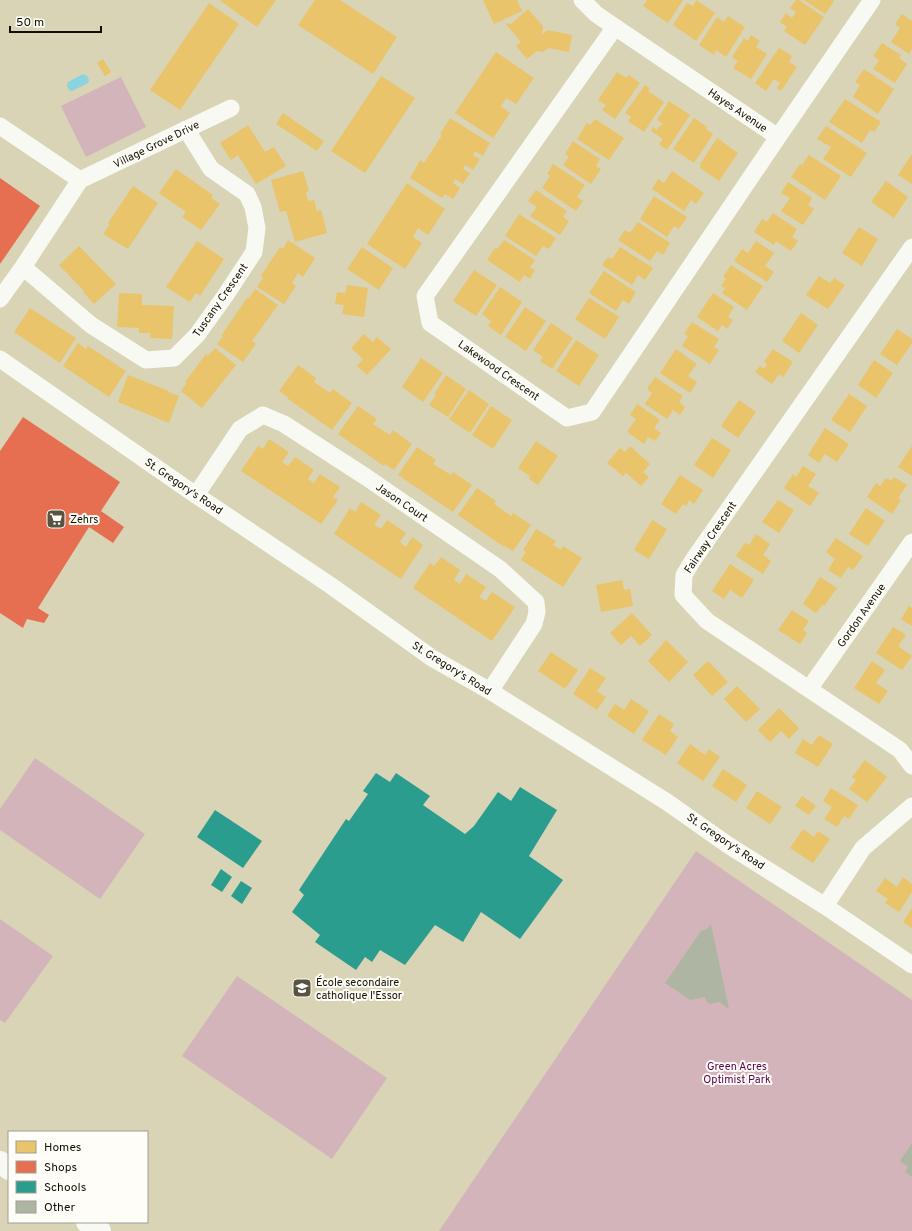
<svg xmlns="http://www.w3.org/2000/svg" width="912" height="1231" viewBox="0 0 912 1231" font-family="Overpass,sans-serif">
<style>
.green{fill:#d3b4ba}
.water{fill:#8ad4e0}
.homes{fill:#e9c46a}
.shops{fill:#e76f51}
.schools{fill:#2a9d8f}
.building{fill:#aeb6a3}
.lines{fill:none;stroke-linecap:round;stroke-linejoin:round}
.minor{stroke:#f9f9f4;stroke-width:17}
.major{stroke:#f9f9f4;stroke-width:22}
.labels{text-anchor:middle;stroke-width:4;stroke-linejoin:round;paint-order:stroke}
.street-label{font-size:11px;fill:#130f00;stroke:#fefdf8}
.poi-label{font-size:11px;fill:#130f00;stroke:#fefdf8;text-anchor:start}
.park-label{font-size:11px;fill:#5a0048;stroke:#fefdf8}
</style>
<rect width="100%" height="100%" fill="#d8d4b5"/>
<path class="green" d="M121,77l25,50 -60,30 -25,-51z
M35,758l110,76 -45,65 -100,-69v-21z
M696,851l216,149v231h-473z
M0,919l53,37 -48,67 -5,-3z
M237,976l150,102 -55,81 -150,-103z"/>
<path class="water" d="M83,74l4,2 2,4 -1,3 -16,8 -3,-1 -2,-4 1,-4z"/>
<path class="homes" d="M219,0h57l-19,27z
M315,0h25l57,37 -24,37 -75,-49z
M483,0h34l5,11 -28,13z
M647,0h36l-15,23 -25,-17z
M696,0l19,13 -19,28 -23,-16 14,-22 6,3z
M796,0h3l25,17 -19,28 -21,-14 3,-4 -7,-5 6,-9 6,5 4,-6 -6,-4z
M804,0h29l1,1 -9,13z
M209,3l30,21 -59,86 -30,-20z
M528,9l15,17 -1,9 5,-5 25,5 -3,17 -21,-4 -5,4 -6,-1 -10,8 -11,-13 5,-4 -16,-19 6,1z
M902,14l10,7v28l-3,5 -18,-12 9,-14 -5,-4z
M728,16l17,11 -19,30 -10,-7 -2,5 -15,-10 18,-28 7,5z
M751,35l9,6 -4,6 11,7 -16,25 -18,-11 5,-7 -6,-4 12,-19 4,3z
M882,43l19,12 -2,3 8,6 -12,19 -22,-14 6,-9 -6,-4z
M779,48l13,8 -3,6 8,5 -16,24 -4,-3 3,-5 -6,-4 -8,12 -11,-8z
M496,52l38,26 -18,26 -10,-6 -5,8 9,7 -17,25 -38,-25z
M103,59l8,13 -6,4 -8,-13z
M864,69l30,20 -16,25 -25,-17 7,-12 -5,-3z
M617,72l9,6 3,-3 11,8 -25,36 -13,-9 4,-5 -8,-5z
M381,76l34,22 -50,75 -34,-22z
M645,85l5,3 -2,3 16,11 -20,30 -16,-11 3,-4 -6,-4z
M845,99l36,23 -7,10 -4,-2 -8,13 -33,-21z
M669,101l21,14 -23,35 -8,-6 4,-5 -12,-8 2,-4 4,3 3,-5 1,1 2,-2 -6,-4z
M283,113l41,28 -7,10 -41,-27z
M450,118l40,25 -7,13 -8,-5 -2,4 7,4 -7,11 -8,-5 -2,4 7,4 -7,11 -8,-5 -2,4 7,5 -7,11 -8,-5 -3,4 -32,-20 10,-18 4,3 18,-28 -2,-1z
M694,118l13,9 -1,2 7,5 -19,29 -21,-14z
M595,119l29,19 -15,22 -32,-21 10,-16 3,2z
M248,125l17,27 9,-5 12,19 -30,18 -18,-29 -7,5 -11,-17z
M826,126l41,27 -16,24 -28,-18 8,-12 -14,-8z
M717,138l21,15 -19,28 -19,-13 1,-3 -1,-1z
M573,141l27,18 -4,7 5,3 -10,15 -28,-19 6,-9 -4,-2z
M912,154v30l-14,-9z
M809,155l32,21 -16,24 -34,-23 9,-13 2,1z
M553,164l32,21 -8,12 6,4 -7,10 -34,-23 8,-12 -3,-2z
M176,169l37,26 -2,3 9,6 -19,26 -19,-13 4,-5 -27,-19z
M303,171l6,20 -3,1 2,9 6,-1 3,11 4,-1 6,23 -32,9 -9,-31 -6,1 -9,-32z
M672,171l32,22 -8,11 -5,-4 -7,11 -32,-22 6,-10 6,4z
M886,181l22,16 -14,21 -23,-16z
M788,182l24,16 -4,7 6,4 -11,16 -22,-14 9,-13 -9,-5z
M407,183l38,26 -17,26 -10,-7 -5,9 9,6 -17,26 -38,-25z
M133,186l25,17 -30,46 -25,-15 7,-10 -2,-1z
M536,190l31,21 -4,6 6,4 -9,14 -30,-19 7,-9 -9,-6z
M654,196l33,21 -8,12 -5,-3 -7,11 -27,-18z
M773,213l24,16 -5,8 6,4 -7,10 -15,-10 -2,4 -20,-13 8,-13 5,3z
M519,214l37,24 -7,11 -6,-3 -7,10 -31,-20z
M638,222l32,21 -7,12 -6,-4 -7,10 -32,-21 7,-10 5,3z
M859,227l19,12 -16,27 -20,-13z
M288,240l27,18 -12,19 -5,-4 -6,10 4,3 -12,18 -27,-17 6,-9 -2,-2 19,-29 3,2z
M504,240l31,20 -5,7 5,3 -5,9 -6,-4 -4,7 -33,-22 8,-12 2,1z
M197,241l27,18 -24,37 -4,-3 -6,9 -24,-15z
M756,241l18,12 -9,13 9,6 -7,10 -33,-21 8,-12 6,4z
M79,246l37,38 -22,20 -11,-12 1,-1 -25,-26z
M362,247l31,21 -14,22 -32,-21z
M620,247l33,21 -8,12 -7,-5 -6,10 -30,-20 6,-8 4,2z
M731,265l32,21 -16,24 -25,-17 3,-5 -4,-2 5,-7 -3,-2z
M474,270l23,15 -21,31 -23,-15z
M604,271l32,21 -7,12 -6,-4 -7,11 -27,-18z
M819,276l11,7 4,-5 11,7 -17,24 -22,-14z
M347,285l21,3 -4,29 -22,-3 2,-9 -9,-1 2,-12 8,1z
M500,287l22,15 -21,33 -13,-9 3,-5 -9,-7z
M255,289l23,16 -26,36 4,3 -13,18 -26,-18 6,-7 -2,-1 26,-38h2z
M119,293l23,1v11l32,1 -2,33 -22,-1v-5h-11v-5l-22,-1z
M713,293l21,14 -6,10 5,3 -6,9 -5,-4 -4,6 -21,-14z
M589,298l30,19 -14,22 -30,-20z
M525,307l21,14 -20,30 -21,-14z
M30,308l46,30 -16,25 -46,-31z
M801,313l17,12 -19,28 -17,-12z
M692,322l27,17 -5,8 5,3 -9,14 -28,-18 6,-10 -4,-2z
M551,323l22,15 -21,31 -12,-8 3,-4 -10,-7z
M897,329l15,10v4l-15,22 -17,-11z
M364,334l9,8 4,-5 14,12 -24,26 -10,-9 6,-7 -12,-11z
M576,340l23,15 -20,31 -23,-15z
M78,343l8,6 2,-3 38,25 -17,26 -46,-31z
M215,348l21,17 -34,43 -21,-17 6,-8 -2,-1 21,-28 2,2z
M676,349l21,15 -9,12 9,6 -7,11 -30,-20z
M773,349l20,13 -10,15 -4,-3 -7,10 -17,-12 5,-6 4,3 3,-5 -3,-2z
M421,358l22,15 -20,29 -21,-15z
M874,360l19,13 -17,25 -18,-13z
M298,365l18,13 -2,4 16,11 3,-4 19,14 -20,27 -45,-32 1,-1 -9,-6z
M128,375l41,16 -1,1 11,4 -10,27 -51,-21z
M446,375l20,14 -18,28 -19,-12 7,-10 -2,-1z
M655,377l28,19 -4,6 6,5 -5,8 -7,-5 -6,9 -22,-15 7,-11 -5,-4z
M469,390l20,14 -19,29 -21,-14z
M849,394l18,12 -17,26 -19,-12z
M739,400l17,12 -18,26 -17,-12z
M637,404l23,16 -6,8 7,5 -6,8 -7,-4 -4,7 -17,-12 9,-13 -6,-4z
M358,406l19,13 -4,5 17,11 3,-5 19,14 -18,26 -9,-6 -1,2 -46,-32z
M491,406l21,14 -19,29 -21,-14z
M825,428l24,16 -12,18 -12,-8 -6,9 -11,-8z
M712,438l19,12 -18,28 -19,-13z
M269,439l20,13 -7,10 6,4 7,-9 19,13 -6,9 6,4 6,-9 20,13 -7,10 5,3 -17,24 -80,-53 17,-25 5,3z
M536,441l22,15 -20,29 -9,-6 1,-3 -12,-8z
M630,446l20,18 -7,8 6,5 -8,9 -15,-13 -3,3 -16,-13 13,-15 5,4z
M912,446v30l-14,-9z
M417,447l19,13 -3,4 18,11 2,-3 19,13 -19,27 -55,-37z
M803,466l13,8 -8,12 11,7 -9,13 -26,-18 9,-14 3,3z
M680,475l23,15 -9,14 -5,-4 -3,6 -3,-2 -7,10 -15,-10z
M894,477l13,8 -9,13 3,2 -9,14 -25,-17 9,-14 4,3 6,-8 5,3z
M477,488l19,13 -2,3 17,12 2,-3 18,12 -18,26 -8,-5 -1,1 -46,-32z
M778,500l16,10 -15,23 -17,-11z
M361,502l20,13 -7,10 7,4 6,-9 19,13 -6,9 6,5 6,-10 11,8 -22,34 -67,-45 16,-26 5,4z
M866,508l19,13 -17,25 -19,-12z
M652,520l15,9 -18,30 -15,-9z
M536,529l20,12 -3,4 8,5 2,-4 19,12 -19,29 -42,-27 5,-8 -3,-2z
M756,534l14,10 -7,11 8,6 -8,13 -27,-18 9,-13 4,2z
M836,538l27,18 -10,14 -5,-3 -7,11 -13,-8 7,-11 -9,-7z
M441,557l19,13 -6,10 6,4 6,-10 20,13 -7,10 7,4 6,-9 23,15 -23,34 -79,-53 17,-25 4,3z
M730,564l24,16 -12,18 -12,-8 -6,9 -12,-8z
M820,577l17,11 -13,18 -2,-1 -6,8 -13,-9z
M622,580l2,10 6,-1 3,17 -32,6 -5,-27z
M909,606l3,2v18l-11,-7z
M792,610l17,11 -6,9 4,3 -7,11 -22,-14z
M632,613l20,22 -12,11 -9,-10 -10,9 -11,-12z
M893,627l13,8 -8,11 14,10 -10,14 -26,-17z
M666,640l22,22 -19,20 -21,-21z
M551,652l27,18 -13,19 -27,-18z
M708,661l20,21 -16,14 -19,-21z
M872,661l13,9 -9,13 12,8 -9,13 -25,-16z
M590,668l16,10 -9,13 9,6 -9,13 -24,-16z
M737,686l23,23 -14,13 -22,-23z
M631,699l18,12 -15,23 -27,-18 8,-12 9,6z
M779,708l20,20 -10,11 -8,-8 -11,11 -12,-12z
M659,714l15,10 -4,7 8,6 -12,18 -24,-15z
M819,735l14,9 -15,23 -23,-14 8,-14 9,6z
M690,744l15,11 4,-6 11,8 -17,24 -26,-18z
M865,760l22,17 -20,25 -18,-13 7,-9 -4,-3z
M723,769l24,16 -11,17 -24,-16z
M831,788l27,17 -9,14 -5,-3 -7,11 -13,-8 8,-12 -9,-6z
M757,791l25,16 -12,17 -24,-16z
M802,796l14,10 -7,9 -14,-9z
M803,829l11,8 4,-6 12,8 -17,24 -23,-15z
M903,877l9,7v8l-13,20 -14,-9 3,-4 -12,-8 9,-13 12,9z
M912,908v20l-9,-6z"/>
<path class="shops" d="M0,178l40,28 -40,58z
M23,417l97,65 -19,29 23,16 -11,16 -24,-16 -51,81 11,7 -5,8 -17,-4 -4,9 -23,-15v-162z"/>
<path class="schools" d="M376,773l14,9 6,-9 34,23 -7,9 42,29 9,-8 24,-34 13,9 9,-14 37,23 -28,46 34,24 -43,59 -39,-27 -18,30 -28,-17 -30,40 -25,-15 -8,12 -7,-5 -9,13 -41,-28 5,-7 -28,-23 12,-17 -5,-5 47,-71 3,2 19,-27 -5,-3z
M215,810l47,31 -19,27 -46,-31z
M221,869l11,8 -10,15 -11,-7z
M241,881l11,7 -10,16 -11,-8z"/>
<path class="building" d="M711,924l18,85 -10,-7 -9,2 -4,-3 -1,-4 -15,3 -25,-17 36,-52 6,-2z
M912,1143v34l-7,-5 3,-5 -8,-6z"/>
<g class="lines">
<path class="minor" d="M582,0l14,14 19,13 163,110 94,-137
M615,27l-190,269 5,27 137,95 25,-6 186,-275
M0,126l80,54
M912,247l-219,313 -9,15 -1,20 24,26 193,129 12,16
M23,267l68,58 55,35 28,-2 23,-23 28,-39 29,-44 3,-24 -4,-21 -6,-13 -36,-25 -25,-40
M0,299l23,-32 57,-87 151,-72
M0,359l187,130 143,96 102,73 58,33 177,111 61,43 97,61 87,59
M196,495l44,-66 23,-14 21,9 82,53 134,92 36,33 1,10 -3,12 -44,67
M809,689l103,-147
M825,906l38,-58 49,-42"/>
<path class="major" d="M0,1162l9,7
M87,1222l13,9"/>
</g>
<defs>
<g id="supermarket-square" transform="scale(1)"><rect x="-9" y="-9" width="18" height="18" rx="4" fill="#58543f" stroke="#fefdf8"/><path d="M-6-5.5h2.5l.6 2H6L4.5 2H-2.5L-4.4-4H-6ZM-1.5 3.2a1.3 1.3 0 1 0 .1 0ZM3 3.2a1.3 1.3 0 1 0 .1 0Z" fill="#fff"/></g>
<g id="school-square" transform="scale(1)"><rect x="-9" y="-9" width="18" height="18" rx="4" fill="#58543f" stroke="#fefdf8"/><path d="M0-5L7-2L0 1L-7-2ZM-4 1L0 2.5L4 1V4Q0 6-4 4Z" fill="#fff"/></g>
</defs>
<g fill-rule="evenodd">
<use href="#supermarket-square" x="56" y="519"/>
<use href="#school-square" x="302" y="988"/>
</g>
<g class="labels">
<g class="street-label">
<text transform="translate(738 110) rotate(34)" y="4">Hayes Avenue</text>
<text transform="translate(156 144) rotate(-26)" y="4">Village Grove Drive</text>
<text transform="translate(220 300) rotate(-55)" y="4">Tuscany Crescent</text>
<text transform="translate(499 370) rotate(35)" y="4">Lakewood Crescent</text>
<text transform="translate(184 486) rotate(34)" y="4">St. Gregory's Road</text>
<text transform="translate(402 502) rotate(34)" y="4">Jason Court</text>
<text transform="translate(710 537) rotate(-56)" y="4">Fairway Crescent</text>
<text transform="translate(861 615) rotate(-55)" y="4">Gordon Avenue</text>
<text transform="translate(452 668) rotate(32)" y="4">St. Gregory's Road</text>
<text transform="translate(726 841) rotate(34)" y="4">St. Gregory's Road</text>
</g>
<g class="poi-label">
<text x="70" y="523">Zehrs</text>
<text x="316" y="986">École secondaire<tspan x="316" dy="13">catholique l'Essor</tspan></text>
</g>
<g class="park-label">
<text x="737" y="1070">Green Acres<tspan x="737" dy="13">Optimist Park</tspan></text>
</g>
</g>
<rect x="8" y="1131" width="140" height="92" fill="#fefdf8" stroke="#a09e95"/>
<rect x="16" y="1141" width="20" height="12" fill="#e9c46a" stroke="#a09e95"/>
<text x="44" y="1151" font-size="12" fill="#130f00">Homes</text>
<rect x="16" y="1161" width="20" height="12" fill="#e76f51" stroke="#a09e95"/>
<text x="44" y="1171" font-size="12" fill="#130f00">Shops</text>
<rect x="16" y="1181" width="20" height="12" fill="#2a9d8f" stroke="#a09e95"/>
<text x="44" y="1191" font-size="12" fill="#130f00">Schools</text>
<rect x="16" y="1201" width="20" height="12" fill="#aeb6a3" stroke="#a09e95"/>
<text x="44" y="1211" font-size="12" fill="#130f00">Other</text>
<path d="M10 26v6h91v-6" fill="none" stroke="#130f00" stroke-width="2"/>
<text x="16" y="26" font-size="12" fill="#130f00" stroke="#fefdf8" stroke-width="3" paint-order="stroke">50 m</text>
</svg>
